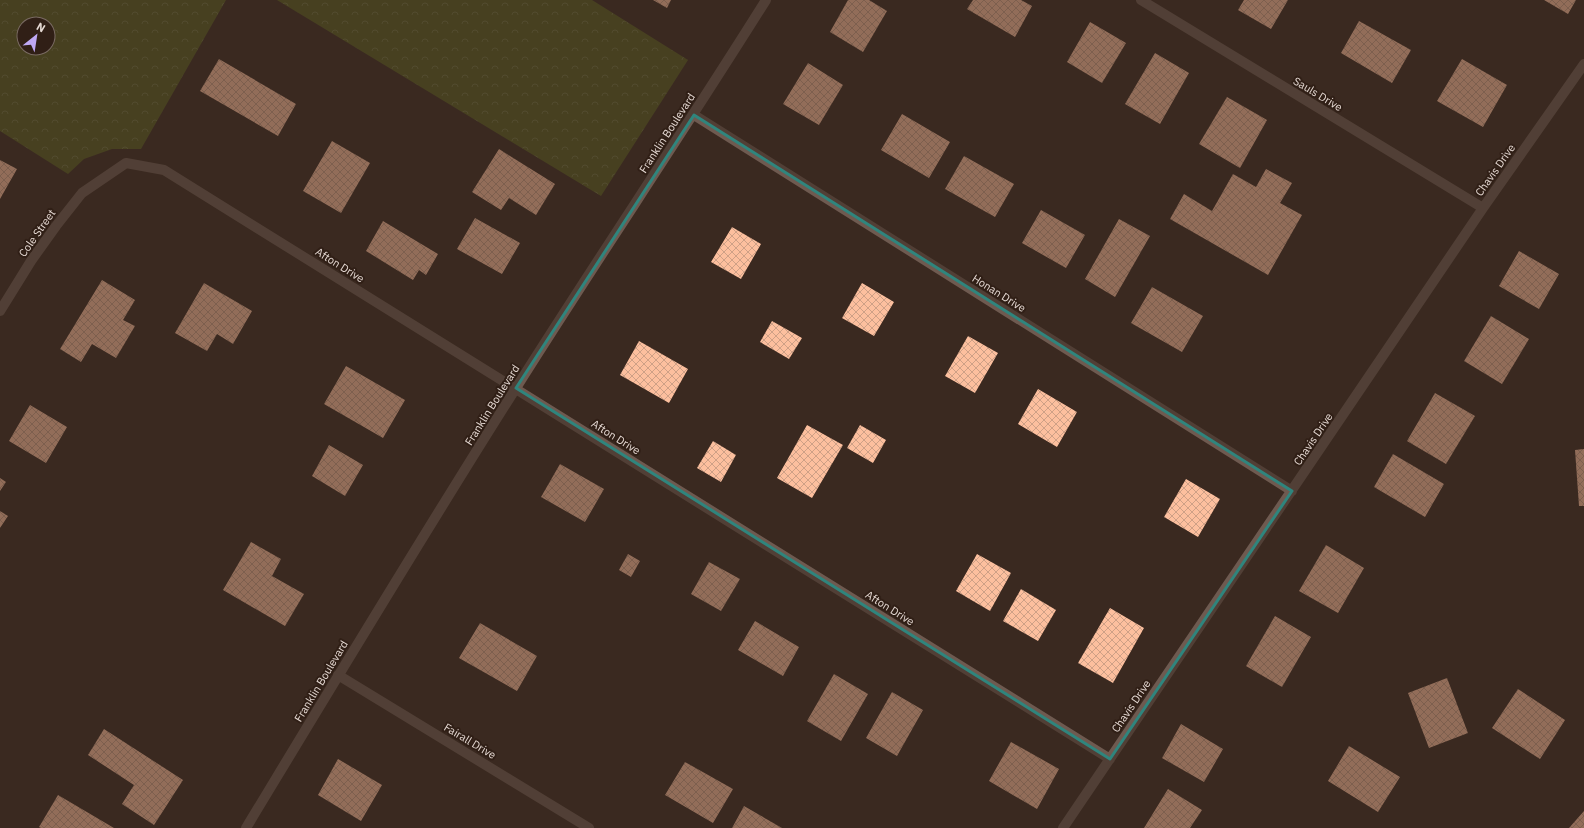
<svg xmlns="http://www.w3.org/2000/svg" width="1584" height="828" viewBox="0 0 1584 828" font-family="'IBM Plex Sans',sans-serif">
<style>
.forest{fill:url(#forest-crowns);fill-rule:evenodd}
.building{fill:url(#building-cross-hatch)}
.lines{fill:none;stroke-linecap:round;stroke-linejoin:round}
.minor{stroke:#6e5a50;stroke-width:10}
.marked{fill:none;stroke:#2f857d;stroke-width:3;stroke-linejoin:round}
.labels{text-anchor:middle;stroke-width:4;stroke-linejoin:round;paint-order:stroke}
.street-label{font-size:11px;fill:#e6dad4;stroke:#301f16}
</style>
<defs>
<pattern id="forest-crowns" width="20" height="18" patternUnits="userSpaceOnUse"><rect width="20" height="18" fill="#575c1f"/><path d="M2 6a3 3 0 1 1 6 0M12 15a3 3 0 1 1 6 0" fill="none" stroke="#6f733f"/></pattern>
<pattern id="building-cross-hatch" width="8" height="8" patternUnits="userSpaceOnUse"><rect width="8" height="8" fill="#fcbf9e"/><path d="M0 0l8 8M0 8l8-8" fill="none" stroke="#cea086"/></pattern>
</defs>
<rect width="100%" height="100%" fill="#3a2920"/>
<path class="forest" d="M0,0h226l-85,149h-29l-28,10 -16,15 -68,-43zM24,24h24v24h-24z
M277,0h315l96,60 -87,136z"/>
<path class="building" d="M653,0h18l-4,8z
M848,0h21l18,11 -24,41 -33,-20z
M973,0h48l11,6 -17,31 -48,-28z
M1244,0h44l-17,29 -33,-19z
M1544,0h32l-8,14z
M1359,21l52,29 -19,33 -51,-30z
M1090,22l36,21 -24,40 -35,-21z
M1155,53l34,20 -29,51 -35,-20z
M219,59l77,45 -18,32 -78,-45z
M1462,59l45,26 -24,42 -46,-26z
M808,63l35,22 -24,40 -36,-21z
M1227,97l40,23 -27,48 -41,-24z
M902,114l48,28 -21,36 -48,-28z
M332,141l38,22 -29,50 -38,-22z
M499,149l56,35 -19,31 -27,-17 -8,12 -29,-18z
M964,156l50,28 -19,33 -50,-28z
M0,160l17,9 -17,30z
M1266,169l26,14 -12,20 22,12 -34,60 -98,-56 14,-25 28,17 21,-37 23,13z
M1041,210l44,25 -19,33 -44,-25z
M475,218l45,25 -18,31 -45,-25z
M1119,219l31,17 -35,61 -30,-18z
M383,221l55,33 -12,21 -7,-5 -6,10 -47,-29z
M732,227l29,17 -20,35 -30,-17z
M1519,251l40,23 -20,35 -40,-23z
M102,280l33,20 -12,20 12,6 -19,32 -24,-14 -11,18 -21,-13z
M204,283l48,28 -19,33 -16,-10 -10,17 -32,-18z
M862,283l32,19 -20,34 -32,-18z
M1152,287l51,29 -21,36 -51,-29z
M1491,316l38,23 -27,45 -38,-23z
M772,321l30,17 -13,21 -29,-17z
M968,336l30,17 -23,40 -30,-17z
M639,341l49,28 -19,34 -49,-28z
M346,366l59,34 -22,38 -59,-34z
M1038,389l39,23 -20,35 -39,-23z
M1435,393l40,23 -29,48 -39,-23z
M30,405l37,22 -21,36 -37,-22z
M807,425l36,20 -31,53 -35,-20z
M860,425l26,15 -13,23 -26,-15z
M713,441l23,14 -15,27 -24,-14z
M329,445l34,20 -18,31 -33,-20z
M1584,449v57h-5l-4,-56z
M1393,454l51,30 -19,33 -51,-30z
M560,464l44,25 -19,33 -44,-25z
M0,478l6,4 -6,9z
M1186,479l34,20 -22,38 -34,-20z
M0,511l8,5 -8,12z
M251,542l30,17 -9,17 32,18 -19,32 -62,-36z
M1326,545l38,23 -26,45 -39,-22z
M628,554l12,7 -9,16 -12,-7z
M977,554l34,19 -21,38 -34,-20z
M709,562l31,17 -19,32 -30,-17z
M1021,589l35,21 -18,31 -35,-20z
M1110,608l34,20 -31,55 -35,-20z
M1275,616l36,21 -29,50 -36,-21z
M755,621l44,26 -16,29 -45,-26z
M480,623l57,33 -20,35 -58,-33z
M834,674l34,20 -27,47 -34,-20z
M1447,678l21,55 -39,15 -21,-55z
M1518,689l47,31 -25,39 -48,-31z
M892,692l31,18 -26,46 -31,-18z
M1181,724l42,25 -19,33 -42,-24z
M104,729l79,51 -29,45 -32,-21 12,-19 -46,-30z
M1011,742l48,27 -22,40 -48,-28z
M1349,746l51,31 -22,35 -50,-31z
M338,759l44,26 -21,36 -43,-26z
M685,762l48,27 -20,34 -48,-28z
M1168,789l34,21 -12,18h-46z
M58,795l56,33h-73l-2,-1z
M744,806l38,22h-50z
M1584,811v17h-15z"/>
<g class="lines">
<path class="minor" d="M1141,0l342,208
M694,115l598,376
M0,311l31,-50 25,-35 26,-33 44,-30 38,7 946,589
M338,675l251,153
M246,828c89,-147 178,-295 270,-440 82,-130 168,-257 250,-388
M1063,828l420,-620 101,-144"/>
</g>
<path d="M0 0H1584V828H0ZM694,115l598,376 -182,268 -594,-371z" fill="#3a2920" fill-opacity=".55" fill-rule="evenodd"/>
<path class="marked" d="M694,115l598,376 -182,268 -594,-371z"/>
<g class="labels">
<g class="street-label">
<text transform="translate(1318 94) rotate(31)" y="4">Sauls Drive</text>
<text transform="translate(667 133) rotate(-57)" y="4">Franklin Boulevard</text>
<text transform="translate(1495 170) rotate(-55)" y="4">Chavis Drive</text>
<text transform="translate(37 233) rotate(-55)" y="4">Cole Street</text>
<text transform="translate(340 265) rotate(32)" y="4">Afton Drive</text>
<text transform="translate(999 293) rotate(32)" y="4">Honan Drive</text>
<text transform="translate(492 405) rotate(-58)" y="4">Franklin Boulevard</text>
<text transform="translate(616 437) rotate(32)" y="4">Afton Drive</text>
<text transform="translate(1313 439) rotate(-56)" y="4">Chavis Drive</text>
<text transform="translate(890 608) rotate(32)" y="4">Afton Drive</text>
<text transform="translate(321 681) rotate(-59)" y="4">Franklin Boulevard</text>
<text transform="translate(1131 706) rotate(-56)" y="4">Chavis Drive</text>
<text transform="translate(470 741) rotate(31)" y="4">Fairall Drive</text>
</g>
</g>
<g transform="translate(36 36) rotate(30)"><circle r="19" fill="#301f16" stroke="#796a62"/>
<path d="M0-3L7 15L0 10L-7 15Z" fill="#bfa8f4"/>
<text y="-6" font-size="11" font-weight="bold" text-anchor="middle" fill="#e6dad4">N</text>
</g>
</svg>
